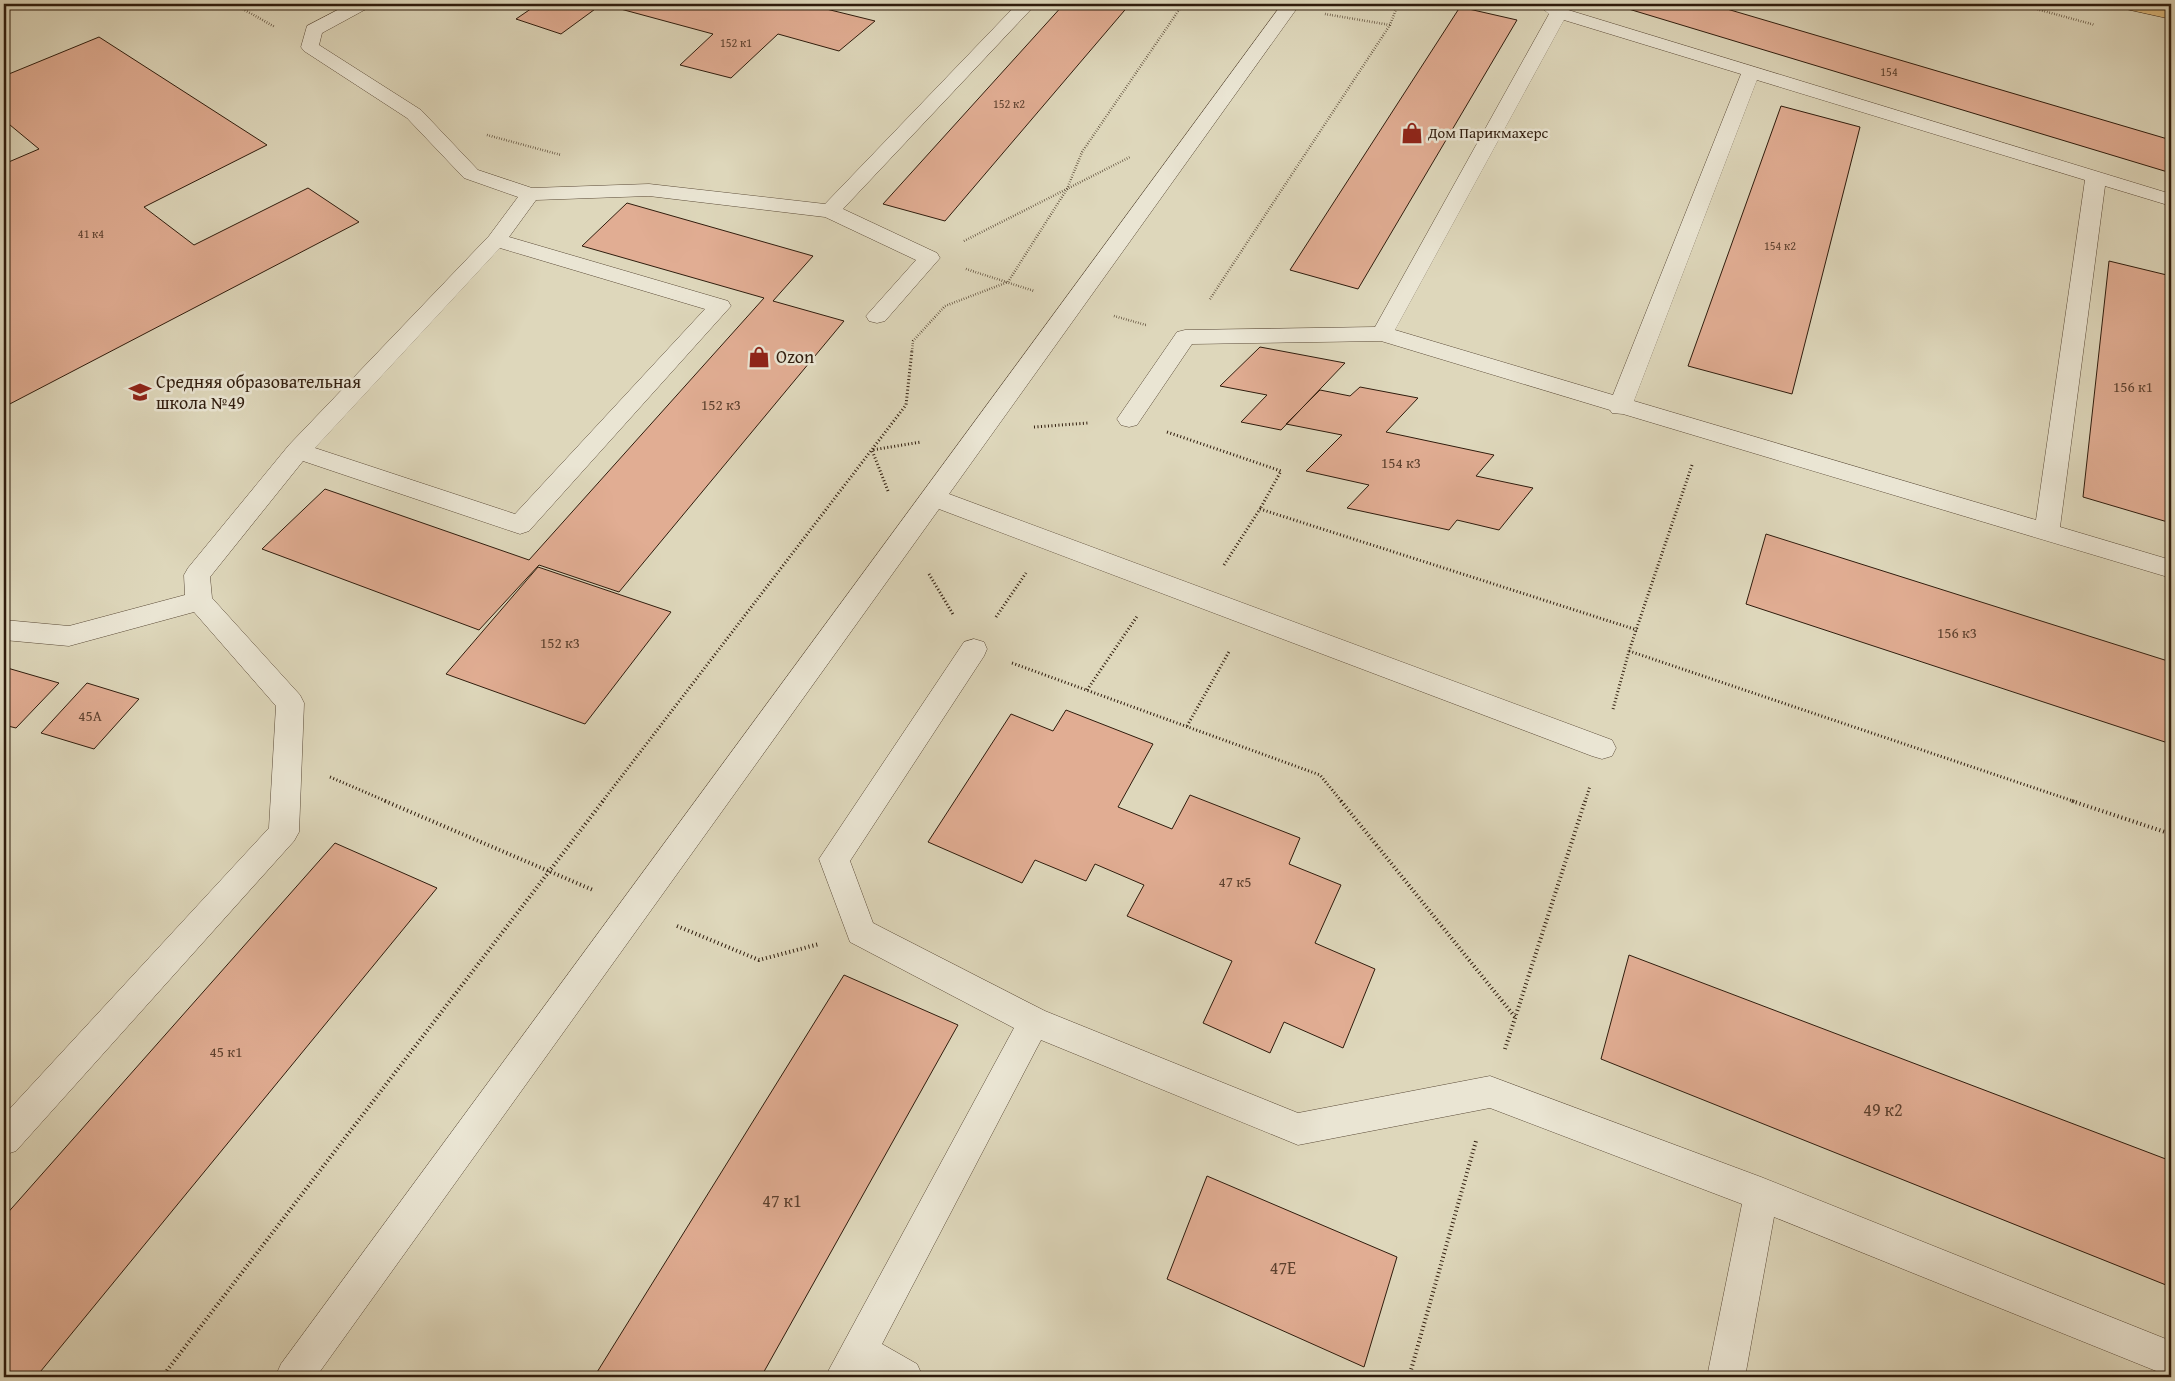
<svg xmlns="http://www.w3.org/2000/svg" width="2175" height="1381" viewBox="0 0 2175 1381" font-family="'Gentium Book Plus',serif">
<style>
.building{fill:#e1ad93;stroke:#2f1c0d}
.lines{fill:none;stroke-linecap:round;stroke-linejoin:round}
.lane-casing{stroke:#5b4b38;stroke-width:1}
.street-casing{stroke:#5b4b38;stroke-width:1}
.primary-casing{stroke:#2f1c0d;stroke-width:1}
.path-far2{stroke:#2f1c0d;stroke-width:2.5;stroke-dasharray:0.5 2;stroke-linecap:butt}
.path-far1{stroke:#2f1c0d;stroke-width:3;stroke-dasharray:1 2.5;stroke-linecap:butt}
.path{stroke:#2f1c0d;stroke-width:4;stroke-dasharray:1 3;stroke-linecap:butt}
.lane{fill:#eae5d3;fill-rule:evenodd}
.street{fill:#eae5d3;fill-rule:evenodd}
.primary{fill:#dfbc7e;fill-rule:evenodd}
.labels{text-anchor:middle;stroke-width:5;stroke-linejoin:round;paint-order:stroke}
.far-number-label{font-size:12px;fill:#5c402e}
.far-poi-label{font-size:15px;fill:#2f1c0d;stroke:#eae5d3;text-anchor:start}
.number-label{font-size:15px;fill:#5c402e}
.poi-label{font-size:18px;fill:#2f1c0d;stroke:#eae5d3;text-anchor:start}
.near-number-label{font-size:18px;fill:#5c402e}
</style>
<rect width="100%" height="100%" fill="#ded7bb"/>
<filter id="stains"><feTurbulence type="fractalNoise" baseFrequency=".004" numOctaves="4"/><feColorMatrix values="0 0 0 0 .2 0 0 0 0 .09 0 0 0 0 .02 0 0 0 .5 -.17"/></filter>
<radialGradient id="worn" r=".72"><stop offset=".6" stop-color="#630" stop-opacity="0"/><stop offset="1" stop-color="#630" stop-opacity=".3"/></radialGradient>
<path class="building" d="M538,4h268l69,17 -36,30 -61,-17 -47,44 -51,-13 33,-31 -111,-30 -41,30 -45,-15z
M1064,4h66l-185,217 -62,-17z
M1612,4h98l461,136v33z
M1460,7l57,13 -159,269 -68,-19z
M99,37l168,108 -123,62 50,38 114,-57 51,34 -355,185v-243l35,-15 -35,-29v-44z
M1781,106l79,21 -68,267 -104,-28z
M627,203l186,53 -40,45 71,20 -225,271 -80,-27 -60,65 -217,-81 63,-60 204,71 235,-262 -182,-52z
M2109,261l62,15v247l-88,-26z
M1260,347l85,16 -64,67 -40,-8 26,-27 -47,-9z
M1360,387l58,11 -32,34 108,23 -18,21 57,12 -34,42 -42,-10 -8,10 -102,-22 22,-23 -63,-14 36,-36 -56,-11 34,-34 30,6z
M1766,534l405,128v82l-425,-140z
M538,567l133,45 -86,112 -139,-50z
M4,667l55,16 -43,45 -12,-3z
M87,683l52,16 -45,50 -53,-16z
M1066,710l87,34 -35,63 54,22 18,-34 110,43 -11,26 52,21 -26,58 60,26 -32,79 -59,-26 -14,31 -67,-30 29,-62 -105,-45 17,-31 -49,-21 -9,17 -51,-21 -13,23 -94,-41 83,-128 42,17z
M335,843l102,45 -401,489h-32v-160z
M1629,955l542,206v126l-570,-228z
M844,975l114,50 -197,352h-167z
M1207,1176l190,81 -33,110 -197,-88z"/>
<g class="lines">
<g class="lane-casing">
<path id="lane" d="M349,4h22l-3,4 -46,25 -3,12 102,65 57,60 54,18 117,-4 176,20 192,-200h19l-193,205 94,44 3,5 -55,63 -8,2 -8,-2 -3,-5 50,-56 -91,-43 -176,-21 -113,4 -27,37 219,64 3,5 -202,225 -9,3 -9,-3 -208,-70 -93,116 2,21 88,97 4,8 -5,129 -5,9 -278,310 -12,4v-40l265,-287 7,-122 -82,-94 -125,34 -65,-6v-20l65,6 116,-31 -1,-20 4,-7 101,-123 200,-209 29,-39 -54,-19 -57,-60 -103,-67 -3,-4 6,-21zM500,248l205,61 -190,205 -200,-66z
M1537,4h20l8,5 606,185v12l-66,-20 -45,341 111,33v18l-548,-164 -11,-1 -2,-3 -229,-69 -189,3 -55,81 -8,2 -8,-2 -4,-6 60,-87 8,-2 190,-3 174,-313zM1564,20l177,54 -128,321 -218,-65zM1757,80l328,100 -49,340 -402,-119z
M974,639l10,3 3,7 -3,7 -134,205 23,62 172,88 253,102 192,-37 271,101 410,164v36l-397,-160 -29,160h-38l35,-173 -252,-96 -192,37 -257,-105 -159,304 35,20 6,13 -58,-2 -40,2 189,-349 -164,-86 -31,-83 145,-217z"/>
</g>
<g class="street-casing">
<path id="street" d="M1282,4h18l-351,490 663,246 4,8 -4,8 -10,3 -10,-3 -653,-247 -623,868h-41l6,-13z"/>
</g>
<g class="primary-casing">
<path id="primary" d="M2118,4h31l22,5v10l-50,-11z"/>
</g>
<path class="path-far2" d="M234,4l41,23
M2018,4l77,21
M1325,14l65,11
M487,135l74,20
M964,241l166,-84
M966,269l68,22
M1210,299l180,-274 8,-21
M1114,316l32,9
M912,351l1,-10 32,-35 63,-24 59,-93 15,-37 101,-148"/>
<path class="path-far1" d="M1034,427l54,-4
M1167,432l114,39 -21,38
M888,491l-16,-41 49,-8
M1224,565l36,-56 377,121
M929,574l25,42
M996,617l30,-44
M1629,651l447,151
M1012,663l308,112 22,27
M1087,690l51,-75
M1613,709l16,-58 63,-186
M1187,726l43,-76
M330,777l58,25
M602,802l304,-397 6,-55
M1585,802l5,-16"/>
<path class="path" d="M385,801l208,89
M1341,801l174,216
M2072,801l99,33
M677,926l82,34 60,-16
M1505,1049l80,-248
M162,1377l441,-576
M1409,1377l67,-236"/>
<use href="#lane" class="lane"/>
<use href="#street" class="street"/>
<use href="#primary" class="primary"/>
</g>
<defs>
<g id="shop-bare" transform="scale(1.725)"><path d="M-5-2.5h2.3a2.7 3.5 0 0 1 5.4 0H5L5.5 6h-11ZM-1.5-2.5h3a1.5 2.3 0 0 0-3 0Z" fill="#8f2418" stroke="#eae5d3" stroke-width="2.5" paint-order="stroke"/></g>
<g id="school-bare" transform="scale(1.725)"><path d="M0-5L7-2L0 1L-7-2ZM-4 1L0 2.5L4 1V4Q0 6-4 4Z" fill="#8f2418" stroke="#eae5d3" stroke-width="2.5" paint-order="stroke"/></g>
</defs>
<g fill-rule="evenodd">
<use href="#shop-bare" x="1412" y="133"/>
<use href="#shop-bare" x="759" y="357"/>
<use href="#school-bare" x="140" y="392"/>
</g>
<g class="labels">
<g class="far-number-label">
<text x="736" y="47">152 к1</text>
<text x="1889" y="76">154</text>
<text x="1009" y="108">152 к2</text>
<text x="91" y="238">41 к4</text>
<text x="1780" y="250">154 к2</text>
</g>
<g class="far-poi-label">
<text x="1428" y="138">Дом Парикмахерс</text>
</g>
<g class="number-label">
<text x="2133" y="392">156 к1</text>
<text x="721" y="410">152 к3</text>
<text x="1401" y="468">154 к3</text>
<text x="1957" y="638">156 к3</text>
<text x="560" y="648">152 к3</text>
<text x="90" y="721">45А</text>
<text x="1235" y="887">47 к5</text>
<text x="226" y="1057">45 к1</text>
</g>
<g class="poi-label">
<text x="776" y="363">Ozon</text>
<text x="156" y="388">Средняя образовательная<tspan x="156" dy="21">школа №49</tspan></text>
</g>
<g class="near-number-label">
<text x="1883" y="1116">49 к2</text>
<text x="782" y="1207">47 к1</text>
<text x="1283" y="1274">47Е</text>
</g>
</g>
<rect width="2175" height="1381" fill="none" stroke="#ded7bb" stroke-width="20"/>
<rect x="5" y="5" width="2165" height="1371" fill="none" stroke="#2f1c0d" stroke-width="2.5"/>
<rect x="10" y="10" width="2155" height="1361" fill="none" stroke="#2f1c0d"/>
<rect width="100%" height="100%" filter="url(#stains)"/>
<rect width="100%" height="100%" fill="url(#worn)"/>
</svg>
